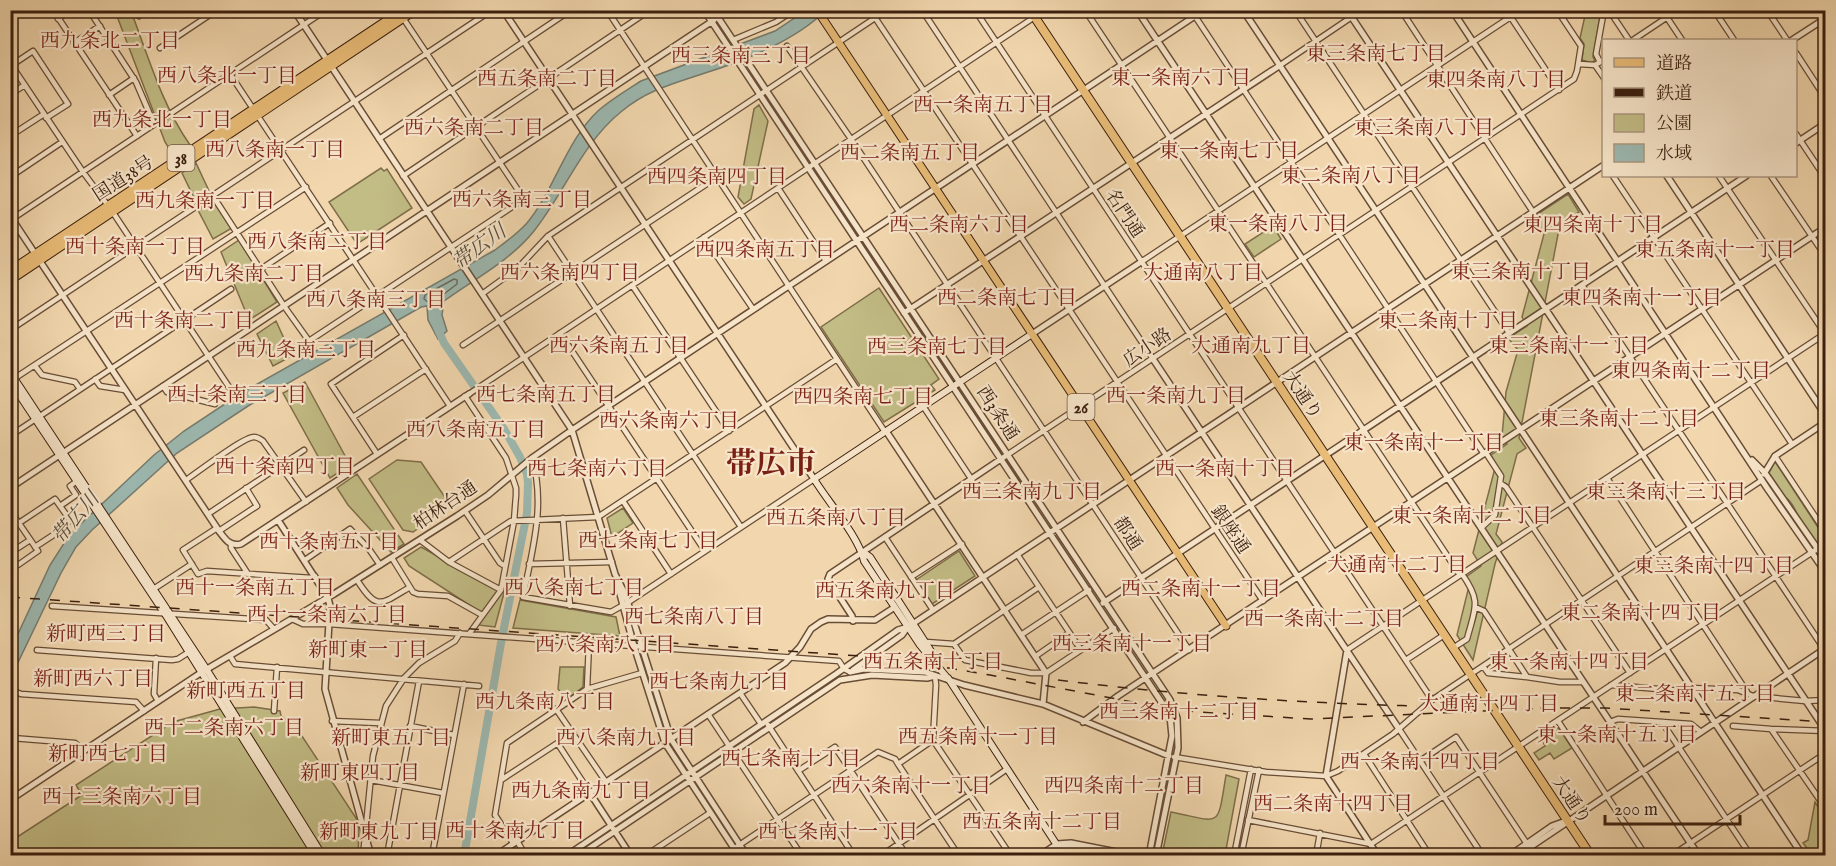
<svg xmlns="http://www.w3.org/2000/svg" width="1836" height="866" viewBox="0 0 1836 866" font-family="'IM FELL English','Noto Serif JP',serif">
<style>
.green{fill:#c2bc85;stroke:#7e6e4a;stroke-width:1.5}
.water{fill:#9cb8b0;stroke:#757b6f;stroke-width:1.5}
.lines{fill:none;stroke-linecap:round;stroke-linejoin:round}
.shore{stroke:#6b6c5f;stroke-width:1.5}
.river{stroke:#9cb8b0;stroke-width:8}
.minor-casing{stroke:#684d36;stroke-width:7}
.tertiary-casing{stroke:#684d36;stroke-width:8}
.secondary-casing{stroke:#3a1f0e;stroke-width:8}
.primary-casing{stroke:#3a1f0e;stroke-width:9}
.trunk-casing{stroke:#3a1f0e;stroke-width:10}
.minor{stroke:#f7e5ca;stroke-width:4.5}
.tertiary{stroke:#f7e5ca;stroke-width:5}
.secondary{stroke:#f7e5ca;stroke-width:6}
.primary{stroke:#e9bc77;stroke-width:7}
.trunk{stroke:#e9bc77;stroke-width:8}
.rail{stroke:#3a1f0e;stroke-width:1.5;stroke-dasharray:10 10;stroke-linecap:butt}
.labels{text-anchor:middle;stroke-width:4.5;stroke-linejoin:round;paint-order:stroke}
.shield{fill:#f7e5ca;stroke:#735a46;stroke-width:1.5}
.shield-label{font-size:16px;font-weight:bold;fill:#3a1f0e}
.street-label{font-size:18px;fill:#3a1f0e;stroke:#f7e5ca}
.neighbourhood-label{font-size:20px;fill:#7a1f14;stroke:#f7e5ca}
.water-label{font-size:20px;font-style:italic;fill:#574d3f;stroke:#f7e5ca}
.town-label{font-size:30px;font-weight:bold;fill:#7a1f14;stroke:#f7e5ca}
</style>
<rect width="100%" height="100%" fill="#f2d7ae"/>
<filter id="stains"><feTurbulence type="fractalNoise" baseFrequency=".00333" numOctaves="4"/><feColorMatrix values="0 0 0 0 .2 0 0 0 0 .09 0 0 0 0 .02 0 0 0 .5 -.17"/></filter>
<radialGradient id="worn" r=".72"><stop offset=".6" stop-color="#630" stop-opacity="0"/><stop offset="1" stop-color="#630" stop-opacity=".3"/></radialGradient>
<path class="green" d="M115,11h16c17,45 31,94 59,134l-17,10 -8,-13z
M1586,11h15l-8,46 2,3 -3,3 -10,-3 2,-16 -4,-6z
M759,105l9,16 -17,78 -7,5 -6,-7 16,-88z
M196,163l14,30 -14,9 -14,-29z
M381,168l3,3 3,-2 25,39 -55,36 -28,-42z
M1568,194l11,18 -19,12 -41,214 7,10 -9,6 -21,80 6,8 -7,22 -22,96 -16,-25 13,-53 -4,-5 15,-11 -8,-13 23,-89 -5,-9 16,-11 -5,-8 4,-44 12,-42 -10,-12 19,-12 -5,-9 22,-83 -11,-17z
M214,200l18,28 -19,11 -15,-29z
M1273,226l8,13 -27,18 -9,-13z
M239,240l38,62 -28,18 -28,-68z
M879,288l60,91 -8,6 4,5 -51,32 -63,-95z
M276,321l16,35 -19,10 -16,-32z
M305,382l45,83 -20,13 -47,-85z
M397,460l24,2 30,44 -38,26 -10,-2 -34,-51z
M1774,463h2l49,75 -2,5h-7c-5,-9 -13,-17 -17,-26 -5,-8 -6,-15 -14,-20l-16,-24z
M357,474l47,70 -13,8 -43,-47 -11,-17z
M623,508l10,15 -21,14 -5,-19z
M421,547l83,46 -9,34 -17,-2 7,-10 -76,-49 -5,-8z
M959,551l16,25 -43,28 -16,-24z
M520,600l96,17 4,19 -107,-8z
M560,667h24l-1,20 -16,12 -9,-10z
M254,707l26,4 1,5 15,11 60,91 3,11 -1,26 -347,1v-15l71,-46 -6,-10 97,-63 47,-13z
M1558,727l14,21 -18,11 -4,-6 -11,7 -5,-7 11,-7 -4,-8z
M1226,775l13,4 -14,76h-63l9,-43c51,10 46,18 55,-37z
M1815,802c13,19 12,27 8,50l-5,3h-6l-9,-12 5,-3z"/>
<path class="water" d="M805,11h20c-29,29 -81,50 -120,62 -30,10 -58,17 -83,38 -40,32 -57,81 -88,120 -24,30 -60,48 -90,70l-2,14 5,16 -9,8 -10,-19 -1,-14 -6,1 -173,99 -71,47 -85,77 -16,17 -15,26 -50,104v-28l39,-84 20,-31 84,-79 30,-24 59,-39 252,-142c11,-8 23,-17 32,-27 28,-34 39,-83 72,-113 13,-11 28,-20 42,-29l134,-50z"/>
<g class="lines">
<path class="shore" d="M454,279l3,1v4l-17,13 -4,9h-3l-9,-7 1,-4z"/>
<path class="river" d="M437,327l7,16 60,86 16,28 7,17 1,9 -1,30 -26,130 -37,213"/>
<g class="minor-casing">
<path id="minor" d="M53,10l84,126
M89,10l47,72 18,42
M136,10l3,6 8,-6
M607,10l278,422
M870,10l393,591
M922,10l231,349
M975,10l457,690
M1085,10l375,565
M1191,10l293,444
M1295,10l214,323
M1401,10l132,202
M1506,10l53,80
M1609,10l20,30
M1662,10l20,30
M1714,10l20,30
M1767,10l20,30
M1819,10l7,11
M58,19l12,-9
M733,40l43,-18 18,-12
M1633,40l45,-30
M74,43l26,-17
M787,46l64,93 338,511
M160,48l57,-38
M1796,53l30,46
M1600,62l-4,-8 8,-44
M10,63l73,109 29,39 121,182
M1579,64l16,1 9,-5
M12,65l21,-14 35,53 -22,14
M1595,65l9,13
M1279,66l83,-56
M230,74l220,332
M10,94l15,-9
M109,95l25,-17
M1796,134l30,45
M10,136l34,-22
M379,139l192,-129
M403,176l247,-166
M1613,176l179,268
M1719,176l107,159
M1771,176l55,81
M10,177l52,-35
M778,188l48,73
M213,196l71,110 25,35 215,-142 -121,-181
M12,219l314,-209
M548,236l193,291
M704,237l49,72
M1141,262l380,-252
M261,269l69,-46
M632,285l97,146
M1582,285l242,364
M482,294l36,-26 30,-32 339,-226
M10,330l482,-320
M560,333l145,218
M463,345l254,-168
M35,366l7,9 33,7 5,7
M95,379l5,7 25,4
M12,380l294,-193
M163,386l4,6 48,12
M469,394l576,-384
M465,396l41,62 10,30v7l-2,26 -13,69 -32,44
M923,406l49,74
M353,417l73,-48
M10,436l221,-147
M377,454l-46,-70 73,-49
M1775,456l51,77
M532,458c14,47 0,93 -9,139l88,15 16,-9 187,-124
M1001,459l573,-380 3,-8 4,-25 -24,-36
M1607,478l140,214
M186,480c12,-8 57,-43 68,-43 4,0 6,2 9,4l43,61
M1500,483l6,4 124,186
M623,501l48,73
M465,511l35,52 5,3
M208,514l96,-64
M563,518l7,88
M19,523l36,-24 5,7 16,-11 -6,-9 7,-5
M217,528l-34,22 15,24 9,-3 105,7 3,-2
M1481,528l14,-13 6,-39 -15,-23
M219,531l38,-25 -11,-18
M885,537l48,73
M420,540l29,22 52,28
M231,544v4l17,26
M35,547l26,-17 9,-10 -10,-14
M10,553l20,-13
M1017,554l64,96
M392,558l21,34 5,2 30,2 34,19
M305,560l45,-31 19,20 11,16
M449,562l62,-41 87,-4 239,-158
M10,564l8,1 20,-14 -24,-35
M529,564l83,-2
M911,577l51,-33
M357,580c20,31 23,25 53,7
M152,590l40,-26
M52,606l214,14 8,9
M1475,607l9,4 43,66 33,5h23
M292,619l11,5h26l510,37 5,8 6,3
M1021,635l68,-45
M926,642l28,2 85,-57
M954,644l11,16 66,13h15l68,-45
M1453,648l14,-9c8,-31 15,-37 -5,-65
M37,650l135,10 6,-1 11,-7
M1347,650l479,-317
M230,656l5,8 244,22
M1036,656l33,-23
M156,658l-2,36 4,7
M1406,660l38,-25
M1483,666l5,7 39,4
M935,676l1,9 -3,55 78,116
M1611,685l71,6 10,-3 46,2 15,6 52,5 21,-1
M587,689l2,-46
M16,692l5,2 115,8 8,9
M740,693l21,31
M556,709l50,73
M274,711l3,-44
M708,714l94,142
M332,721l48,2
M1558,721l88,135
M1610,722l8,-3 73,5 10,8
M1662,722l89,134
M768,725l86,131
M410,726l44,9
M1733,726l38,3 55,80
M1399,729l84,127
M1771,729l55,2
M10,735l2,3 63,5 9,8
M933,740l-35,24 61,92
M558,744l32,49
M1364,754l66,102
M1174,757l92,15 60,4 12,-5 55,-37 39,-34 330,-220
M1420,761l36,-24 79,119
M798,771l37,-24 72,109
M371,780l72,13
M501,780l72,-47
M1248,820l123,24 446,-295 9,-4
M517,841l9,15
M513,843l-18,-28 12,-72 80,-54 55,-16
M363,856l10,-100 13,-50 18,-28 15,-15 36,-22 5,-8
M387,856l32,-175
M432,856l32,-172
M645,856l65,-43
M723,856l155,-104 17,7 3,5
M881,856l126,-87
M1234,856l17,-87
M1241,856l18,-86
M1316,856l4,-23
M1671,856l155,-103"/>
</g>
<g class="tertiary-casing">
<path id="tertiary" d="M294,10l278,420 43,144 10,20 46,145 76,117
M503,10l311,469
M704,10l458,693 8,13 2,20 -23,120
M713,10l457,690 7,18 1,30 -22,108
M1137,10l562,846
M1243,10l560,846
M1347,10l479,721
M1452,10l315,478 59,85
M1792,40l34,-22
M1796,143l30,-20
M1667,176l159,240
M10,216l209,315c6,8 11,16 22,13l228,-150
M904,313l375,-247
M1032,334l109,-72
M1153,359l246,370
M886,431l160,242 -3,31
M1752,460l13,13 61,88
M1764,474l11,-18 51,-34
M10,488l704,-468
M10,511l4,5 -4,2
M278,520l50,78 2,8 -5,83 46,167
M617,583l17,63 31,97 74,113
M1103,603l643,-427
M853,621l-1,-5 -24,-37 2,-5 171,-115
M1347,650l-21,126 52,80
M853,670l49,-35 5,-7
M850,672l14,-3 61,3 39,13 79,19 126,52
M1083,722l35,-26 708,-469
M590,793l41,63
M10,800l192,-128 132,-78 123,-78 31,-21 44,-37 40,-28 632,-420
M1060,845l48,11
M495,856l290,-193 15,-16 11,-18 10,-7 7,-3 47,1 20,-13
M566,856l270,-182 62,-44 10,-3 696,-462
M578,856l262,-176 32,-5 55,3 8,-2
M1039,856l18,-12 14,-1 66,13
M1509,856l43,-30 11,-4
M1517,856l309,-208"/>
</g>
<g class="secondary-casing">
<path id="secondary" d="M10,372l197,298 116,186
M10,381l155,233 151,242
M863,552l7,5 68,105
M948,678l116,178
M949,680l-29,-35 -56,-84c-5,-24 -36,-59 -50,-82l218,-145"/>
</g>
<g class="primary-casing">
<path id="primary" d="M817,10l409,616"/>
</g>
<g class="trunk-casing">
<path id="trunk" d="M1030,10l561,846
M10,271l393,-261
M10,280l405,-270"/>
</g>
<use href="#minor" class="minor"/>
<use href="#tertiary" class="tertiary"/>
<use href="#secondary" class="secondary"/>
<use href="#primary" class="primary"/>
<use href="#trunk" class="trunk"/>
<path class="rail" d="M10,597l879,61 101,17 169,32 39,5 113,7 236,-11
M1058,680c119,15 239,23 359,26
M1540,708h65l221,14"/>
</g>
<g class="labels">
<g class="shield">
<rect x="167.5" y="145" width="27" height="26" rx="4.5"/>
<rect x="1067.5" y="394" width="27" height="26" rx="4.5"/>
</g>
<g class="shield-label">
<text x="181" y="164">38</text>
<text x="1081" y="413">26</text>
</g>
<g class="street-label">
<text transform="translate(123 178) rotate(-33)" y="6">国道38号</text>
<text transform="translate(1125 213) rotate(56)" y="6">名門通</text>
<text transform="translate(1147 347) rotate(-34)" y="6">広小路</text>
<text transform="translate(1303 395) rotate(56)" y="6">大通り</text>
<text transform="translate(998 413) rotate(57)" y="6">西3条通</text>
<text transform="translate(445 505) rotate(-34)" y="6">柏林台通</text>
<text transform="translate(1231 529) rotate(56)" y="6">銀座通</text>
<text transform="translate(1128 533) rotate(57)" y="6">都通</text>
<text transform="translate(1572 800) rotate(56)" y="6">大通り</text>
</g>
<g class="neighbourhood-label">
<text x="110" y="47">西九条北二丁目</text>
<text x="1376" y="60">東三条南七丁目</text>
<text x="741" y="62">西三条南三丁目</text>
<text x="227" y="82">西八条北一丁目</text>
<text x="1181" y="84">東一条南六丁目</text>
<text x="547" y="85">西五条南二丁目</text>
<text x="1496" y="86">東四条南八丁目</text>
<text x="983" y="111">西一条南五丁目</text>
<text x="162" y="126">西九条北一丁目</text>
<text x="474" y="134">西六条南二丁目</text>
<text x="1424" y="134">東三条南八丁目</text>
<text x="275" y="156">西八条南一丁目</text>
<text x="1229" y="157">東一条南七丁目</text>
<text x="910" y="159">西二条南五丁目</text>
<text x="1351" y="182">東二条南八丁目</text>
<text x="717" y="183">西四条南四丁目</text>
<text x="522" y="206">西六条南三丁目</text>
<text x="205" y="207">西九条南一丁目</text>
<text x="1278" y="230">東一条南八丁目</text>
<text x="959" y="231">西二条南六丁目</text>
<text x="1593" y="231">東四条南十丁目</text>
<text x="317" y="248">西八条南二丁目</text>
<text x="135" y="253">西十条南一丁目</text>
<text x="765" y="256">西四条南五丁目</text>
<text x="1715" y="256">東五条南十一丁目</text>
<text x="1521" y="278">東三条南十丁目</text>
<text x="570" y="279">西六条南四丁目</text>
<text x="1203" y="279">大通南八丁目</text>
<text x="254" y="280">西九条南二丁目</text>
<text x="1007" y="304">西二条南七丁目</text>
<text x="1642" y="304">東四条南十一丁目</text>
<text x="376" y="306">西八条南三丁目</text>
<text x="184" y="327">西十条南二丁目</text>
<text x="1448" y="327">東二条南十丁目</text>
<text x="619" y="352">西六条南五丁目</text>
<text x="1251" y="352">大通南九丁目</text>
<text x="1569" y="352">東三条南十一丁目</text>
<text x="937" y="353">西三条南七丁目</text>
<text x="306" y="356">西九条南三丁目</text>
<text x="1691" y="377">東四条南十二丁目</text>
<text x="237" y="401">西十条南三丁目</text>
<text x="546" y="401">西七条南五丁目</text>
<text x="1176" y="402">西一条南九丁目</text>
<text x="863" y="403">西四条南七丁目</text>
<text x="1619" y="425">東三条南十二丁目</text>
<text x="669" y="427">西六条南六丁目</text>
<text x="476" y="436">西八条南五丁目</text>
<text x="1424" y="449">東一条南十一丁目</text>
<text x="285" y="473">西十条南四丁目</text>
<text x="597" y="475">西七条南六丁目</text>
<text x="1225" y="475">西一条南十丁目</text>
<text x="1032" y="498">西三条南九丁目</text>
<text x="1666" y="498">東三条南十三丁目</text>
<text x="1472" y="522">東一条南十二丁目</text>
<text x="836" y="524">西五条南八丁目</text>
<text x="648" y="547">西七条南七丁目</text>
<text x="329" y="548">西十条南五丁目</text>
<text x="1397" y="571">大通南十二丁目</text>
<text x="1714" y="572">東三条南十四丁目</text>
<text x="255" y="594">西十一条南五丁目</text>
<text x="574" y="594">西八条南七丁目</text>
<text x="1201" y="595">西二条南十一丁目</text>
<text x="885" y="597">西五条南九丁目</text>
<text x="1641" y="619">東二条南十四丁目</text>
<text x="327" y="621">西十一条南六丁目</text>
<text x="694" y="623">西七条南八丁目</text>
<text x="1324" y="625">西一条南十二丁目</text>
<text x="106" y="640">新町西三丁目</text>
<text x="1132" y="650">西三条南十一丁目</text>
<text x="605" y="651">西八条南八丁目</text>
<text x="368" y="656">新町東一丁目</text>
<text x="933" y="668">西五条南十丁目</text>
<text x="1569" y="668">東一条南十四丁目</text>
<text x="93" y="685">新町西六丁目</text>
<text x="719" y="688">西七条南九丁目</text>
<text x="246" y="697">新町西五丁目</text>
<text x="1695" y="700">東二条南十五丁目</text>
<text x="545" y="708">西九条南八丁目</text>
<text x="1489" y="710">大通南十四丁目</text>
<text x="1179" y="718">西三条南十二丁目</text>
<text x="224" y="734">西十二条南六丁目</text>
<text x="1617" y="741">東一条南十五丁目</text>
<text x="978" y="743">西五条南十一丁目</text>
<text x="391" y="744">新町東五丁目</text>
<text x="626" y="744">西八条南九丁目</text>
<text x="108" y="760">新町西七丁目</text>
<text x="791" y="765">西七条南十丁目</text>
<text x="1420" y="768">西一条南十四丁目</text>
<text x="360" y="779">新町東四丁目</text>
<text x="911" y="792">西六条南十一丁目</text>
<text x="1124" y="792">西四条南十二丁目</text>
<text x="581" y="797">西九条南九丁目</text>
<text x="122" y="803">西十三条南六丁目</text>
<text x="1333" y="810">西二条南十四丁目</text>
<text x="1042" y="828">西五条南十二丁目</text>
<text x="515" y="837">西十条南九丁目</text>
<text x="379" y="838">新町東九丁目</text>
<text x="838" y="838">西七条南十一丁目</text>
</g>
<g class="water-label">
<text transform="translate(479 246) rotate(-36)" y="7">帯広川</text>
<text transform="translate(75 517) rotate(-49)" y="7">帯広川</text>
</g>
<g class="town-label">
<text x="771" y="473">帯広市</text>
</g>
</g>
<rect width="1836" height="866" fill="none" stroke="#f2d7ae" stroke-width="36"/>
<rect x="12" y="12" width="1812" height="842" fill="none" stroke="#3a1f0e" stroke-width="3"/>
<rect x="18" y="18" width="1800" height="830" fill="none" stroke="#3a1f0e" stroke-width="1.5"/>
<rect x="1602" y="39" width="195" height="138" fill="#f7e5ca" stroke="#ab967f" stroke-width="1.5"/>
<rect x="1614" y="58" width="30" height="9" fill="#e9bc77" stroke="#ab967f" stroke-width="1.5"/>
<text x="1656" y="69" font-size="18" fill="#3a1f0e">道路</text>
<rect x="1614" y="88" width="30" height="9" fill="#3a1f0e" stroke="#ab967f" stroke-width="1.5"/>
<text x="1656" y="99" font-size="18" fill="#3a1f0e">鉄道</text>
<rect x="1614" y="114" width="30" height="18" fill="#c2bc85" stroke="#ab967f" stroke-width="1.5"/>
<text x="1656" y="129" font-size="18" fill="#3a1f0e">公園</text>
<rect x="1614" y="144" width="30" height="18" fill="#9cb8b0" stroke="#ab967f" stroke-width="1.5"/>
<text x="1656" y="159" font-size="18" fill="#3a1f0e">水域</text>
<path d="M1605 815v9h135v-9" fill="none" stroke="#3a1f0e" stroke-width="3"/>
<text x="1614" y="815" font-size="18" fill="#3a1f0e" stroke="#f7e5ca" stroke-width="4.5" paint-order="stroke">200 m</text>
<rect width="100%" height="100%" filter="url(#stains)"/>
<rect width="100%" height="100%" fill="url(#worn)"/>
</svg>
